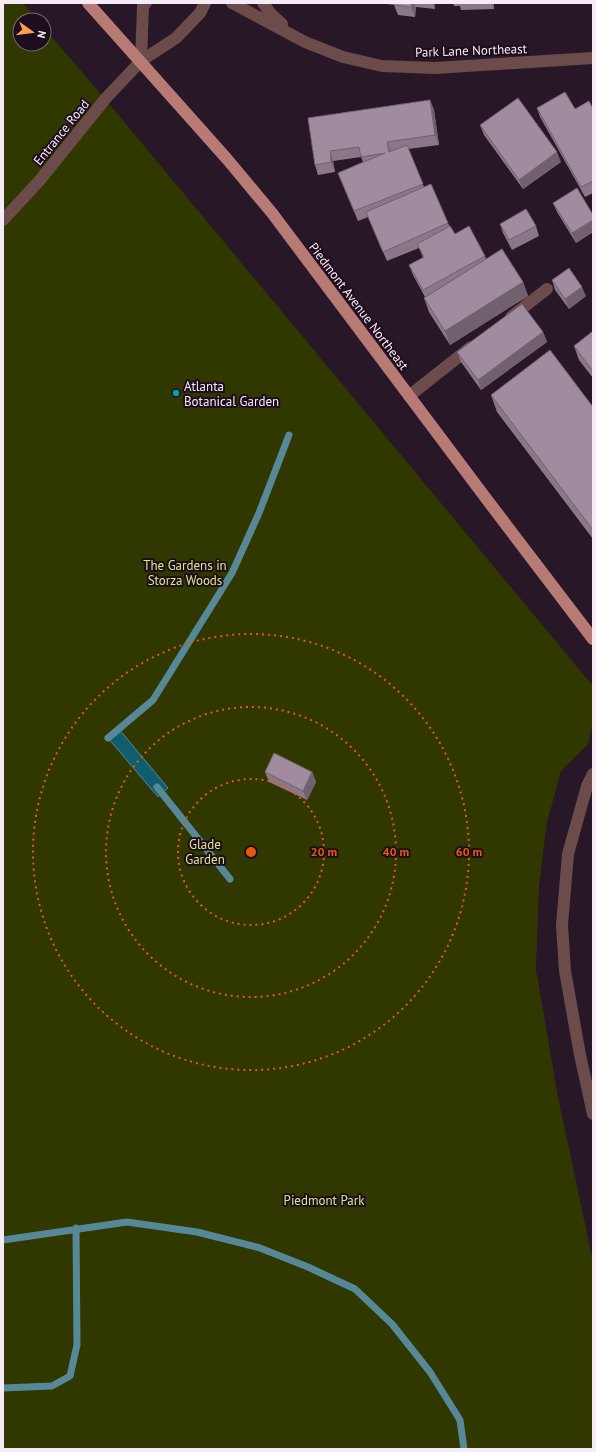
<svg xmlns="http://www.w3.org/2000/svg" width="596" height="1452" viewBox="0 0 596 1452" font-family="'PT Sans',sans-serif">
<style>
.green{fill:#303800}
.water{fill:#115d70;stroke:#568898}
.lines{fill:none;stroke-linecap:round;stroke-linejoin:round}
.stream{stroke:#568898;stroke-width:7}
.minor{stroke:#6b4c4a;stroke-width:12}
.major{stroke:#b87a75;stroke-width:12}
.wall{fill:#8a7888}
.shaded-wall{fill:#71616f}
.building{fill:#a18b9e;stroke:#71616f}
.ring{fill:none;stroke:#e8590c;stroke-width:2;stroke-dasharray:2 4}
.culture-dot{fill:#0f9aa8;stroke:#1e0e1d;stroke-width:1.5}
.labels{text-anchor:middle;stroke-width:4;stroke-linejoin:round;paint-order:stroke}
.street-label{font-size:13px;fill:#f6ebf6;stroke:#1e0e1d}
.poi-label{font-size:13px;fill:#f6ebf6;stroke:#1e0e1d;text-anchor:start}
.park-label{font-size:13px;fill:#d6e988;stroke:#1e0e1d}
.centre{fill:#e8590c;stroke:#1e0e1d;stroke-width:2}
.ring-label{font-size:12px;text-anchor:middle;font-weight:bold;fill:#e8590c;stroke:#1e0e1d;stroke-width:4;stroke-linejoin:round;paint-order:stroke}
</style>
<rect width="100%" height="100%" fill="#281727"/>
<path class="green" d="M3,3h20l14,17h-17v24h24v-16l62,72 487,586v36l-5,22 -27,27 -14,51 -8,65 -3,82 21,123 36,170v187h-590z"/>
<path class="water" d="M119,729l49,59 -10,9 -50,-59z"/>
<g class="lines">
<path class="stream" d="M108,738l45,-38 79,-127 27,-60 30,-78
M157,787l73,92
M3,1240l124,-18 70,10 63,16 48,19 47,22 37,35 38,48 30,48 4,29
M3,1388l49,-2 18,-10 7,-31 -1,-117"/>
<path class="minor" d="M232,3l73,39 38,15 39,9 53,2 158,-10
M263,3l8,11 11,10
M141,61l2,-55 3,-3
M3,220l37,-40 66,-82 35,-37 35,-23 24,-25 5,-10
M511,317l36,-28
M409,396l62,-49
M593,774l-6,12 -19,68 -6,71 3,46 15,84 13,59"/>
<path class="major" d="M88,3l139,156 45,54 216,288 105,138"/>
</g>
<path class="wall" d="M379,3h56v6l-19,-2 -1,10 -17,-2 -4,-10z
M453,3h41v6l-33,1 -1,-4h-6z
M508,3h17l-17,1z
M430,100l4,10 5,35 -31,4 16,38 24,36 2,4 5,7 30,22 1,3 37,23 5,14 -78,49 -21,-33 -5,-14 1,-1 -12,-22 -4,-10 14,-7 -4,-10 -32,13 -19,-44 -10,4 -20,-48 25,-11 -2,-5 -28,4 2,11 -17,3 -3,-10 -7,-47z
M537,108l56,1v84l-8,4 -45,-80z
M480,125l81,37 -38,27 -39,-54z
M553,203l40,12v17l-17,11 -19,-31z
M500,224l36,2 3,10 -27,14 -9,-17z
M552,280l34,16 -17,13 -14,-19z
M593,331v47l-14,-18 -5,-14z
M543,332l4,10 -66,48 -20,-28 -4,-10z
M491,395l102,12v132l-96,-127z
M265,772h47l4,10 -9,18 -38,-18z"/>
<path class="shaded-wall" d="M412,3h2l2,4 -1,10 -4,-10z
M432,3h3v6z
M491,3h3v6z
M430,100l4,10 5,35 -4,-10z
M387,142l4,10h-2z
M330,151l3,10 2,11 -4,-10z
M557,152l4,10 -38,27 -4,-9z
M593,220v12l-17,11 -4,-10z
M523,282l5,14 -78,49 -5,-14z
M582,287l4,9 -17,13 -4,-10z
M543,332l4,10 -66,48 -3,-10z
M312,772l4,10 -9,18 -4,-9z"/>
<path class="building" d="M394,3h18l-1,4 -17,-2z
M565,92l10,17 14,-8 4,8v72l-12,6 -44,-79z
M518,98l39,54 -38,28 -39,-55z
M430,100l5,35 -48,7 2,10 18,-7 16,39 -69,27 -16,-38 47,-20 -24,4 -2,-10 -29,4 1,11 -16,3 -7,-47z
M431,184l17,39 -65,29 -17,-40z
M577,188l16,27v5l-21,13 -19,-30z
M526,209l10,17 -27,14 -9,-16z
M450,226l5,8 14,-8 16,30 -62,34 -14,-25 15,-8 -7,-13z
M502,249l21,33 -78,49 -21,-33z
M569,268l13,19 -17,12 -13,-19z
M522,304l21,28 -65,48 -21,-28z
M593,331v40l-19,-25z
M550,350l43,57v123l-102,-135z
M274,753l38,19 -9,19 -38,-19z"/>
<g class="ring">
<circle cx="251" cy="852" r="73"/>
<circle cx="251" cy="852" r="145"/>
<circle cx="251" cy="852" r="218"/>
</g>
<circle class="culture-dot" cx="176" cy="393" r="4"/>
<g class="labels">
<g class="street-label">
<text transform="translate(471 50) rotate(-2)" y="5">Park Lane Northeast</text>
<text transform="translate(61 132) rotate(-51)" y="5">Entrance Road</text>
<text transform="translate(359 306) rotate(53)" y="5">Piedmont Avenue Northeast</text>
</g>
<g class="poi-label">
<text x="184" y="391">Atlanta<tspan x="184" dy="15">Botanical Garden</tspan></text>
</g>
<g class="park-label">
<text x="185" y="570">The Gardens in<tspan x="185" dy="15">Storza Woods</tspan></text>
<text x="205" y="849">Glade<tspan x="205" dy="15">Garden</tspan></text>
<text x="324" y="1205">Piedmont Park</text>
</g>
</g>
<circle cx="251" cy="852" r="6" class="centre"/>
<g class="ring-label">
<text x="324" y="856">20 m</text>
<text x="396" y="856">40 m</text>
<text x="469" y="856">60 m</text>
</g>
<rect width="596" height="1452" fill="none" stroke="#f6ebf6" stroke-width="8"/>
<g transform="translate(32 32) rotate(104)"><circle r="19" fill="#1e0e1d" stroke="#746674"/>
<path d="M0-3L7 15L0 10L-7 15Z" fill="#fb9e50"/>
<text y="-6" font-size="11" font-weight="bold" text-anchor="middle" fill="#f6ebf6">N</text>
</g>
</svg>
